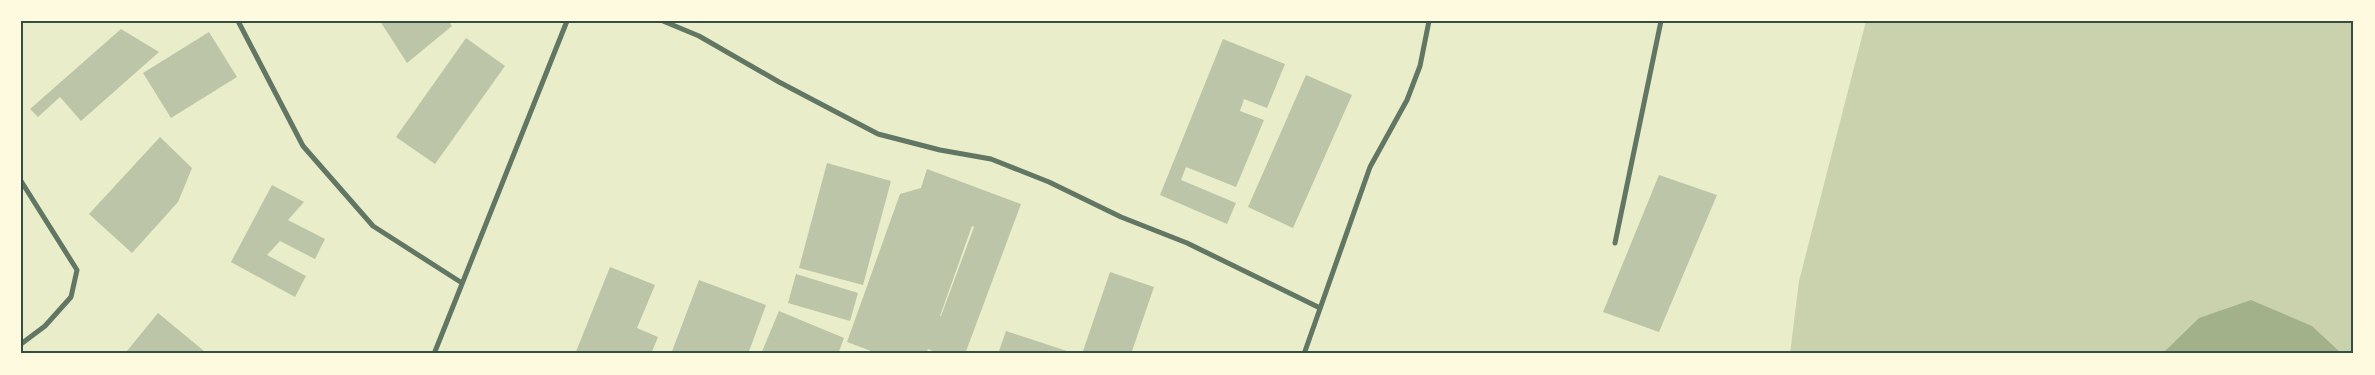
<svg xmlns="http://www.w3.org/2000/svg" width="2375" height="375" viewBox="0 0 2375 375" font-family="Cabin,sans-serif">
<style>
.green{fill:#cad2ad}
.water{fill:#a3b18a}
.building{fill:#bcc5a7;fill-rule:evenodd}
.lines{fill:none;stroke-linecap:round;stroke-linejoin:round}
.minor{stroke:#617663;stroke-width:5}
.neatline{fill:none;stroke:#344e41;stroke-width:2}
</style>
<rect width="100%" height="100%" fill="#e9edc9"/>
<path class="green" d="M1866,21h488v333h-564l9,-73z"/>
<path class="water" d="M2251,300l61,26 30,28h-180l37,-36z"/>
<path class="building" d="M380,21h69l3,5 -45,37z
M121,29l38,23 -78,69 -21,-24 -22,20 -8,-8z
M209,32l28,45 -66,41 -28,-45z
M466,38l39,28 -70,98 -39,-27z
M1223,39l62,25 -18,44 -23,-9 -4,12 24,9 -28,67 -50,-20 -5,13 55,23 -9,21 -67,-29z
M1306,75l46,20 -59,133 -45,-21z
M160,137l32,31 -14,34 -46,51 -43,-39z
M827,163l64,18 -28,104 -64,-17z
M927,169l94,35 -56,150h-25l-12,-5 -2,5h-47l-32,-12 53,-148 21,-6zM972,226l2,1 -33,89h-1z
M1659,175l58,20 -58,137 -56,-20z
M272,185l32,17 -16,18 37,19 -10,20 -35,-18 -13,14 39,21 -11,21 -64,-35z
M610,267l45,18 -18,43 21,9 -7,17h-76z
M1110,272l44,15 -23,67h-49z
M796,274l62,19 -8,28 -62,-18z
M699,280l67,25 -18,49h-77z
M779,311l65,27 -6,16h-77z
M158,313l46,38 -3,3h-71l-3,-3z
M1006,331l67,22v1h-75z"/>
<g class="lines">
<path class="minor" d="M238,21l65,125 70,80 89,57
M663,21l36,15 80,46 99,52 62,16 51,9 58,23 72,35 66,26 133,65
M21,181l56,89 -6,27 -26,29 -24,18
M1615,243l46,-222
M434,354l133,-333
M1304,354l66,-187 37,-67 13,-34 9,-45"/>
</g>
<rect width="2375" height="375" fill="none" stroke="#fefae0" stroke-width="45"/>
<rect x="22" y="22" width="2330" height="330" class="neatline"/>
</svg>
